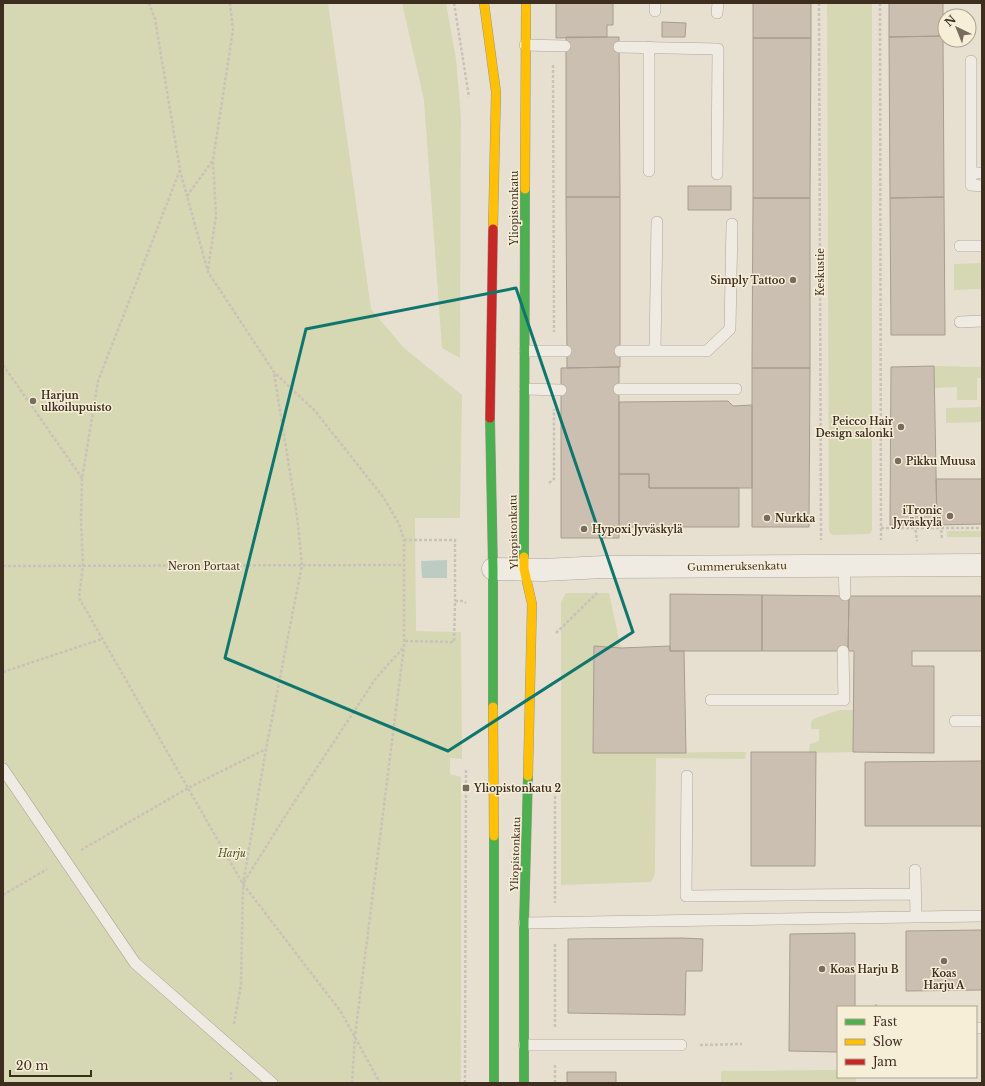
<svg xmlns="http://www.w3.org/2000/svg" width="985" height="1086" viewBox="0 0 985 1086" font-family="'Libre Baskerville',serif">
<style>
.green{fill:#d6d7b3}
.water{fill:#bcccc2}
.building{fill:#cbbfb2;stroke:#a89c90}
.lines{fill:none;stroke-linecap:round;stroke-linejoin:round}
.lane-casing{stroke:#ada599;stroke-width:12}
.street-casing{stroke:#ada599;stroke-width:23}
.fast-casing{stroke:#9c958a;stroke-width:10}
.slow-casing{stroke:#9c958a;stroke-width:10}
.jam-casing{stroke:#9c958a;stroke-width:10}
.path{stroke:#c8c2b9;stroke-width:2.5;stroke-dasharray:3 2;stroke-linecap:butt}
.lane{stroke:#efebe3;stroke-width:11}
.street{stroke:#efebe3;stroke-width:22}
.fast{stroke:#4caf50;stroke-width:9}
.slow{stroke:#ffc107;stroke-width:9}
.jam{stroke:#c62828;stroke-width:9}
.marked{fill:none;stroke:#0f766e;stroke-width:3;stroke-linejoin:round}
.poi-dot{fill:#786c5e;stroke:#f7eed8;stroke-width:1.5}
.labels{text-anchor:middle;stroke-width:3;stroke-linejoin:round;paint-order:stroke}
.street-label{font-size:10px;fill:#3d2e20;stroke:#f7eed8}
.poi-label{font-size:10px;font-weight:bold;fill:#3d2e20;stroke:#f7eed8;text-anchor:start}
.park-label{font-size:10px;font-style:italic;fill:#4d5a26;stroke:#f7eed8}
</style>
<rect width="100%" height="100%" fill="#e7e0d1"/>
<path class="green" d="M3,3h325l43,306 33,39 58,47 -2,123h-45l1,113 45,1 1,127 -12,-1v16l11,3v306h-458z
M402,3h44l10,56 5,58 -1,241 -18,-10 -18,-248z
M827,3h45v527l-1,3 -3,1 -35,1 -3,-2 -1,-3z
M982,263v26l-28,1v-26z
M934,366l48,1v11h-5v22h-20v-13l-22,1z
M982,407v15l-36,1v-15z
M947,531h35v6h-35z
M566,593h43l12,55 -27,-2 -1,107 153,-1 -1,7 -89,-1 -1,116 -4,8 -90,3v-283z
M839,710h15l-1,42 -44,1 1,-9 9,-3v-12h-8v-7l2,-3z
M838,1070v7h18v6h-135v-12z"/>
<path class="water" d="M447,560v18h-25l-1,-17z"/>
<path class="building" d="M556,3h57v22h-6v12l-51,1z
M753,3h58v35h-58z
M889,3h54v33l-54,1z
M662,22l24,1 -1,14h-23z
M943,36l1,161 -54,1 -1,-161z
M566,37h53l1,160h-54z
M753,38h58l-1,160h-57z
M688,186h43v24h-43z
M566,197h54v170l-53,1z
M944,197l1,138h-54l-1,-137z
M753,198h57v170h-58z
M934,366l3,159h-47l1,-158z
M619,367v171h-58v-170z
M752,368h58l-1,159h-57z
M728,401l5,5 19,-1v83h-103v-14h-30v-72z
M619,474h30v14h90v39h-120z
M936,479h46v45l-45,1z
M670,594l92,1v56h-92z
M762,595l87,1 -1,55h-86z
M849,596h133v55h-70v15h22v87l-81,-1 1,-101h-6z
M594,646l27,2 49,-2v5h14l2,102h-93z
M751,752h65l-1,114h-64z
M982,761v65h-117v-64z
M982,930v60l-76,1v-60z
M855,933v74h-17v45l-49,-1 1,-117z
M682,938l21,1 -1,32h-16l-1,44 -117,-2v-74z
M567,1072h49v11h-49z"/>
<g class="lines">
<g class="lane-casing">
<path id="lane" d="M655,11v-8
M717,13l1,-10
M525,45l40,1
M619,47l99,2 -1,125
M649,47v124
M971,61v124l11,1
M971,173h11
M960,246h22
M960,322l22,-1
M525,351h41
M620,351h87l23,-22 2,-105
M655,351l2,-129
M525,389l36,1
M619,389h117
M844,565l1,30
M711,700h133l-1,-49
M955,721h27
M3,769l132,194 137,120
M687,776l-1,120 229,-2
M915,870l1,47
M524,923l458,-7
M976,1028h6
M524,1045h157"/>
</g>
<g class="street-casing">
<path id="street" d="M493,569l50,1 61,-3 378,-2"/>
</g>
<g class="fast-casing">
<path id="fast" d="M490,418l3,151v138
M524,557l1,-368
M494,836v247
M524,1083v-160l4,-147"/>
</g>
<g class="slow-casing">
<path id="slow" d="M484,3l12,89 -3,137
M525,189l1,-186
M524,557v12l8,35 -4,172
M493,707l1,129"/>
</g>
<g class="jam-casing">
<path id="jam" d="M490,418l3,-189"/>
</g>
<path class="path" d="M149,3l6,16 25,151 7,26
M230,3l3,27 -20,130 -26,36 21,76 66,100 41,39 69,87 15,26 5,16v106l-49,390 -3,47
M454,3l15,94
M819,3l2,537
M880,3l1,537
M553,65l1,267
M180,170l-82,211 -16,98 -1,41 2,45 -4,33 164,286 98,128 39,71
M208,269l8,-53 -3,-55
M3,365l79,113
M549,483l5,-4v-70
M915,525l2,16
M941,525l1,15
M881,528h101
M404,540h51v61
M3,566l401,-1
M556,633l41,-40
M405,641l49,1 1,-41h7l4,2
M3,672l99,-33
M555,786v117
M81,850l107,-62 78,-39
M244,882l47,-75 85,-129 28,-31
M3,895l44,-26
M876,1004v3
M234,1024l7,-40 2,-100 23,-135 36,-184 -5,-49 -23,-143
M555,1027v-85
M700,1045l42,-1
M231,1072v11
M465,1083l1,-315
M555,1083v-19"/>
<use href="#lane" class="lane"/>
<use href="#street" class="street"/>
<use href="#fast" class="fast"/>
<use href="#slow" class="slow"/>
<use href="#jam" class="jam"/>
</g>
<path class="marked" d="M516,288l117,344 -185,119 -223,-93 81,-329z"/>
<g class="poi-dot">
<circle cx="793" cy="280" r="4"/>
<circle cx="33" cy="401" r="4"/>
<circle cx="901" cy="427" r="4"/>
<circle cx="898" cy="461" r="4"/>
<circle cx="950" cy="516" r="4"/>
<circle cx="767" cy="518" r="4"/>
<circle cx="584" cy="529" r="4"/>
<rect x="462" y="784" width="8" height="8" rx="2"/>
<circle cx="944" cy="961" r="4"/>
<circle cx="822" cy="969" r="4"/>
</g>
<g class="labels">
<g class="street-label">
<text transform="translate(514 208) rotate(-90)" y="4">Yliopistonkatu</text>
<text transform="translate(820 272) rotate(-90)" y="4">Keskustie</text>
<text transform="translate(513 532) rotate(-91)" y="4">Yliopistonkatu</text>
<text x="204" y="570">Neron Portaat</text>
<text transform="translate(737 566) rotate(-1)" y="4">Gummeruksenkatu</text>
<text transform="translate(515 854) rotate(-88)" y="4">Yliopistonkatu</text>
</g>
<g class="poi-label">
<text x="785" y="284" text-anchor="end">Simply Tattoo</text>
<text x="41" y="399">Harjun<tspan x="41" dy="12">ulkoilupuisto</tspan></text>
<text x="893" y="425" text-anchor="end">Peicco Hair<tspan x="893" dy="12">Design salonki</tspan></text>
<text x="906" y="465">Pikku Muusa</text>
<text x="942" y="514" text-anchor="end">iTronic<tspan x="942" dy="12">Jyväskylä</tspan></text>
<text x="775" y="522">Nurkka</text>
<text x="592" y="533">Hypoxi Jyväskylä</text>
<text x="474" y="792">Yliopistonkatu 2</text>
<text x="830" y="973">Koas Harju B</text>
<text x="944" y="977" text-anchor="middle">Koas<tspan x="944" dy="12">Harju A</tspan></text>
</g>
<g class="park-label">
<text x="232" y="857">Harju</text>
</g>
</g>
<rect width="985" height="1086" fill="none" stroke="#3d2e20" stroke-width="8"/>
<rect x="837" y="1006" width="140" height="72" fill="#f7eed8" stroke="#ada18e"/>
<rect x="845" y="1019" width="20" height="6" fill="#4caf50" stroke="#ada18e"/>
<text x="873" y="1026" font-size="12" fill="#3d2e20">Fast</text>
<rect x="845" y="1039" width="20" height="6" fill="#ffc107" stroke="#ada18e"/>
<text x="873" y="1046" font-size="12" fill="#3d2e20">Slow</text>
<rect x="845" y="1059" width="20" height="6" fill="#c62828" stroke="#ada18e"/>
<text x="873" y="1066" font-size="12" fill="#3d2e20">Jam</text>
<g transform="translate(957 28) rotate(317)"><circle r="19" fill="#f7eed8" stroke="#ada18e"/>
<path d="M0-3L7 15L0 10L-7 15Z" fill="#786c5e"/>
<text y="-6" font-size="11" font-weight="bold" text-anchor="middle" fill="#3d2e20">N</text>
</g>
<path d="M10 1070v6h81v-6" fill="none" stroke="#3d2e20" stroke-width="2"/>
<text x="16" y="1070" font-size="12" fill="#3d2e20" stroke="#f7eed8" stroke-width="3" paint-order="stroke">20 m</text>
</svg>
